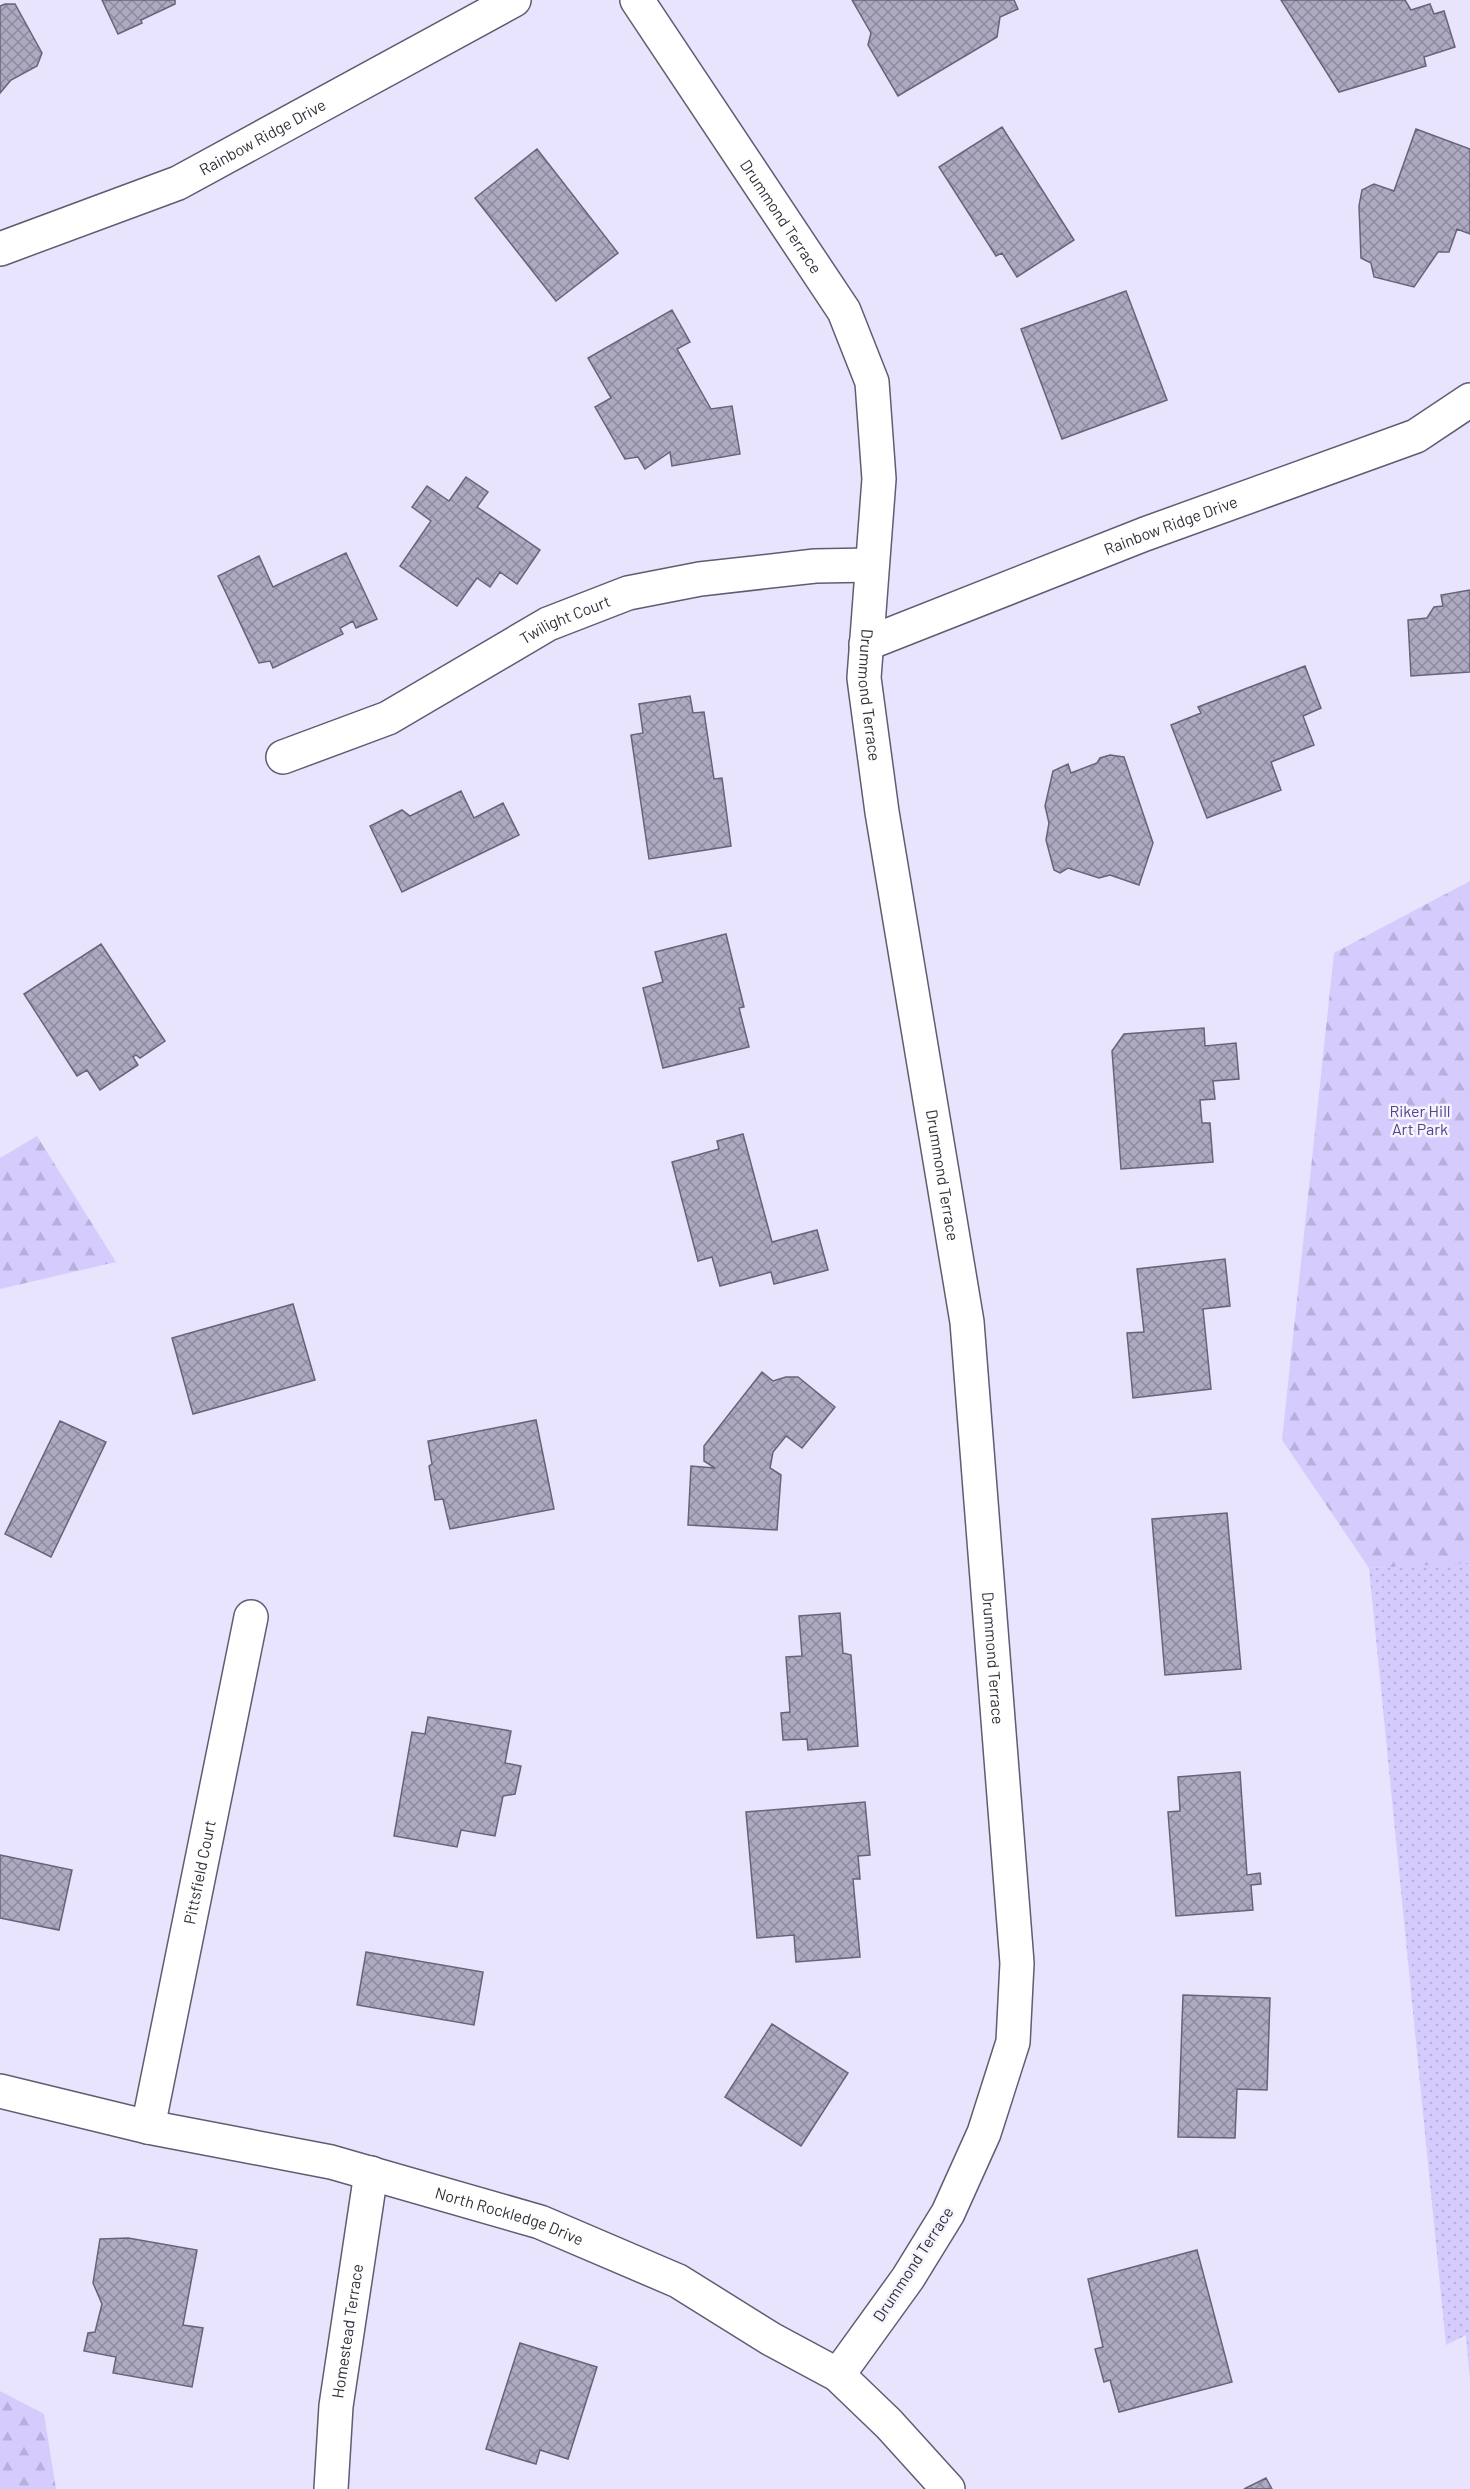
<svg xmlns="http://www.w3.org/2000/svg" width="1470" height="2489" viewBox="0 0 1470 2489" font-family="Barlow,sans-serif">
<style>
.grass{fill:url(#grass-dots)}
.forest{fill:url(#forest-firs)}
.building{fill:url(#building-cross-hatch);stroke:#676378;stroke-width:1.5}
.lines{fill:none;stroke-linecap:round;stroke-linejoin:round}
.street-casing{stroke:#605c71;stroke-width:36}
.street{stroke:#fff;stroke-width:33}
.labels{text-anchor:middle;stroke-width:5;stroke-linejoin:round;paint-order:stroke}
.street-label{font-size:16px;fill:#323039;stroke:#f5f3fd}
.park-label{font-size:16px;fill:#55438a;stroke:#f5f3fd}
</style>
<defs>
<pattern id="grass-dots" width="8" height="8" patternUnits="userSpaceOnUse" patternTransform="scale(1.5)"><rect width="8" height="8" fill="#d5ccfd"/><path d="M2 2h.1M6 6h.1" fill="none" stroke="#b7b0da" stroke-width="1.8" stroke-linecap="round"/></pattern>
<pattern id="forest-firs" width="22" height="20" patternUnits="userSpaceOnUse" patternTransform="scale(1.5)"><rect width="22" height="20" fill="#d5ccfd"/><path d="M5 1l3.5 6h-7zM16 11l3.5 6h-7z" fill="#b7b0da"/></pattern>
<pattern id="building-cross-hatch" width="8" height="8" patternUnits="userSpaceOnUse" patternTransform="scale(1.5)"><rect width="8" height="8" fill="#ada9c1"/><path d="M0 0l8 8M0 8l8-8" fill="none" stroke="#8d8a9e"/></pattern>
</defs>
<rect width="100%" height="100%" fill="#e8e4fd"/>
<path class="grass" d="M1470,1010v1371l-4,-46 -20,10 -77,-777 37,-2z"/>
<path class="forest" d="M1470,881v682l-101,5 -87,-128 52,-487z
M37,1136l79,126 -116,27v-131z
M0,2391l44,23 12,75h-56z"/>
<path class="building" d="M102,0h73v4l-34,16 1,3 -24,11z
M852,0h162l4,9 -18,8 -3,20 -99,59 -30,-51 3,-12z
M1281,0h124l6,10 19,-6 4,10 10,-3 11,36 -31,10 2,9 -87,26z
M5,4h10l27,49 -5,13 -26,14 -11,13v-87z
M1002,127l72,113 -57,37 -15,-24 -6,3 -57,-89z
M1416,129l54,20v85l-13,-5 -8,23h-11l-24,35 -40,-10 -3,-14 -10,-5 -2,-52 3,-16 12,-6 20,7z
M537,149l81,104 -62,48 -81,-103z
M1126,291l41,109 -105,39 -41,-110z
M672,310l18,32 -13,7 34,60 21,-3 8,48 -68,12 -2,-14 -25,17 -7,-12 -13,2 -30,-52 16,-9 -23,-40z
M466,477l22,15 -11,15 63,43 -23,34 -17,-12 -10,15 -13,-9 -20,28 -57,-40 31,-45 -19,-14 15,-21 22,15z
M346,553l31,66 -21,9 -3,-7 -13,7 3,6 -70,34 -3,-7 -11,2 -41,-87 41,-20 14,31z
M1470,590v82l-59,4 -3,-56 19,-2 7,-11 9,-1 -2,-11z
M1305,666l16,42 -18,8 11,29 -43,17 10,28 -74,28 -36,-93 30,-12 -3,-6z
M690,696l3,17 11,-1 10,67 8,-1 9,68 -82,13 -18,-124 12,-2 -4,-29z
M1110,755l14,2 29,86 -14,42 -29,-10 -11,3 -31,-10 -8,5 -6,-3 -8,-30 3,-17 -4,-17 8,-35 15,-7 3,9 26,-10 3,-5z
M461,791l13,27 29,-15 16,32 -117,57 -32,-66 32,-16 8,6z
M726,934l18,73 -5,1 10,39 -86,21 -20,-80 20,-6 -8,-30z
M101,944l64,97 -25,17 -4,-3 -3,2 5,8 -38,25 -13,-20 -10,6 -53,-82z
M1204,1028l1,18 31,-3 3,36 -26,2 2,18 -15,1 2,23h8l3,39 -92,7 -9,-118 12,-17z
M743,1134l29,108 45,-12 11,40 -54,14 -3,-12 -51,14 -8,-29 -14,4 -26,-99 47,-13 -2,-8z
M1225,1259l5,47 -27,3 8,80 -78,9 -6,-65 17,-1 -7,-63z
M293,1304l22,76 -122,34 -21,-76z
M762,1372l11,9 13,-4h12l37,30 -33,41 -16,-12 -13,16 -3,16 11,7 -4,55 -89,-5 3,-59 24,2 -11,-7v-15z
M536,1420l18,89 -104,20 -7,-30 -8,1 -6,-34 3,-2 -4,-23z
M60,1421l46,21 -55,115 -46,-23z
M1227,1513l14,156 -76,6 -13,-156z
M840,1613l3,40 8,2 7,91 -50,4 -1,-11 -24,1 -2,-27 9,-1 -4,-55 16,-1 -3,-40z
M428,1717l83,14 -6,32 16,3 -6,28 -12,2 -8,40 -34,-6 -4,17 -63,-11 18,-104 13,2z
M1240,1772l7,103 13,-2 1,11 -10,1 2,25 -77,6 -8,-104 12,-1 -2,-34z
M865,1802l5,53 -12,1 2,23h-7l7,78 -64,5 -2,-27 -37,3 -11,-126z
M0,1855l72,15 -13,60 -59,-12z
M366,1952l117,20 -9,53 -117,-20z
M1183,1995l87,3 -3,92 -30,-1 -2,49 -57,-1z
M772,2024l76,49 -47,73 -76,-49z
M128,2238l69,12 -14,75 20,3 -11,59 -79,-14 3,-16 -32,-6 4,-18 7,-1 7,-28 -9,-21 7,-44z
M1197,2250l35,132 -113,30 -9,-32 -6,2 -9,-33 8,-2 -15,-68z
M520,2343l77,24 -29,92 -28,-9 -4,14 -50,-15z
M1266,2478l6,11h-28z"/>
<g class="lines">
<g class="street-casing">
<g id="street">
<path id="s1" d="M637,0l207,311 28,71 7,97 -15,199 18,134 85,510 50,641 -4,79 -29,91 -36,80 -40,65 -70,97"/>
<path id="s2" d="M0,249l178,-66 336,-183"/>
<path id="s3" d="M866,644l279,-110 271,-98 54,-36"/>
<path id="s4" d="M283,757l105,-39 160,-94 80,-31 72,-14 115,-13 57,-1"/>
<path id="s5" d="M0,2091l148,36 183,35 209,60 138,59 93,58 67,36 51,49 59,65"/>
<path id="s6" d="M148,2127l103,-510"/>
<path id="s7" d="M331,2489l5,-83 35,-233"/>
</g>
</g>
<use href="#street" class="street"/>
</g>
<g class="labels">
<g class="street-label">
<text dy="6" stroke="none"><textPath href="#s2" startOffset="286">Rainbow Ridge Drive</textPath></text>
<text dy="6" stroke="none"><textPath href="#s1" startOffset="260">Drummond Terrace</textPath></text>
<text dy="6" stroke="none"><textPath href="#s3" startOffset="327">Rainbow Ridge Drive</textPath></text>
<text dy="6" stroke="none"><textPath href="#s4" startOffset="315">Twilight Court</textPath></text>
<text dy="6" stroke="none"><textPath href="#s1" startOffset="764">Drummond Terrace</textPath></text>
<text dy="6" stroke="none"><textPath href="#s1" startOffset="1250">Drummond Terrace</textPath></text>
<text dy="6" stroke="none"><textPath href="#s1" startOffset="1736">Drummond Terrace</textPath></text>
<text dy="6" stroke="none"><textPath href="#s6" startOffset="260">Pittsfield Court</textPath></text>
<text dy="6" stroke="none"><textPath href="#s5" startOffset="525">North Rockledge Drive</textPath></text>
<text transform="translate(913 2264) rotate(-57)" y="6">Drummond Terrace</text>
<text dy="6" stroke="none"><textPath href="#s7" startOffset="159">Homestead Terrace</textPath></text>
</g>
<g class="park-label">
<text x="1420" y="1117">Riker Hill<tspan x="1420" dy="18">Art Park</tspan></text>
</g>
</g>
</svg>
